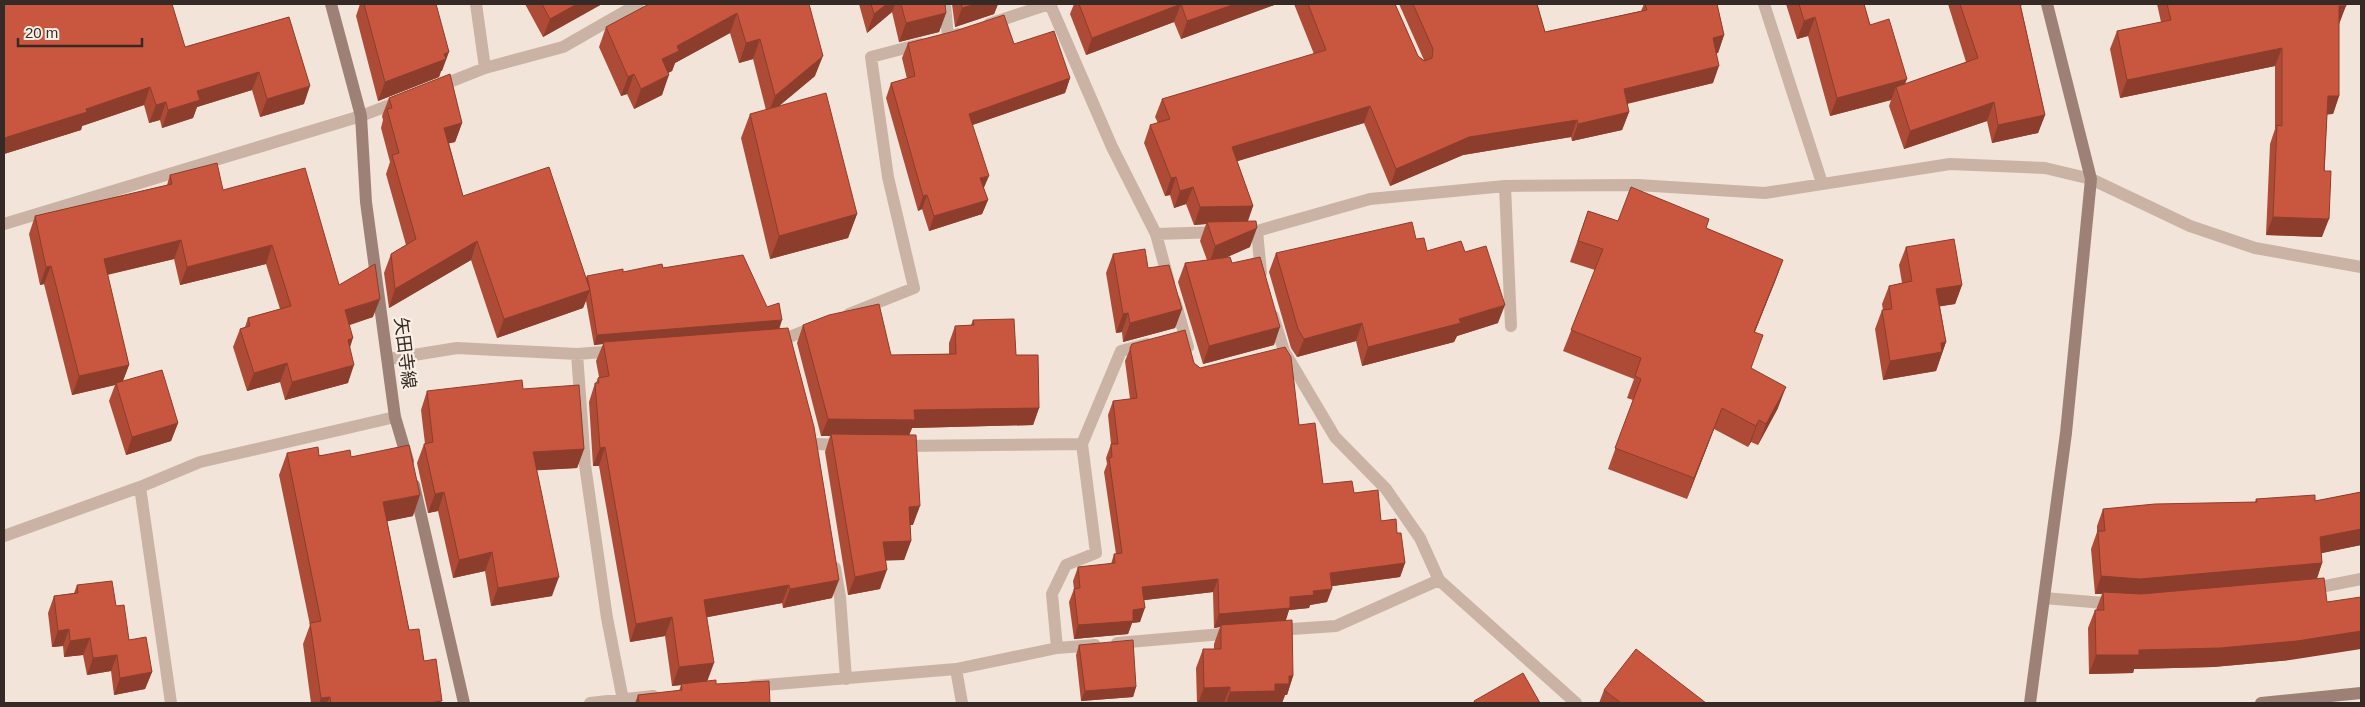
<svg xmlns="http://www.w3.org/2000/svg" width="2365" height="707" viewBox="0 0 2365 707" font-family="Arial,'Noto Sans JP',sans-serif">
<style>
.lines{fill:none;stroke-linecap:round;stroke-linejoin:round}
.street{stroke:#cab3a4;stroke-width:12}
.secondary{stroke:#9e8176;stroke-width:12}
.wall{fill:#ad4b36}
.shaded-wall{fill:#8d3d2c}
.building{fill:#c9573f;stroke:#8d3d2c}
.labels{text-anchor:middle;stroke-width:4.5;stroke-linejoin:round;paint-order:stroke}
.street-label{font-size:18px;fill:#352a26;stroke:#faefe5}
</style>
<rect width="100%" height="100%" fill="#f2e4d9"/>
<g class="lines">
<path class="street" d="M476,4l9,64
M945,4l3,34 10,-4
M1050,4l62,143 44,87 64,-2
M1764,4l58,179
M989,24l60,-20
M437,87l48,-19 78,-21 75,-43
M1505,186l6,140
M4,224l357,-108 39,-15
M1240,231h17l113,-32 135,-13 133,-1 127,8 185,-29 95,4 46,11 99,47 65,22 106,19
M1257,231l4,42
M1156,234l13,48
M1175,301l13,46
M849,314l65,-26 -26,-111 -17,-120 50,-13
M1273,316l11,35 51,86 51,52 34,49 19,42 137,123
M774,339l13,-1 27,-11
M577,354l8,111 22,153 16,82
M389,359l68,-11 120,6 40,-3
M815,444l30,1
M900,446l182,-2
M140,487l31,216
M4,536l136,-49 60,-25 195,-45
M835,568l5,29 6,82
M2310,589l51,-10
M2044,598l72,6
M1277,630l59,-4 103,-46
M1117,643l117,-10
M1057,648l-5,-54 14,-29 30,-12 -14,-109 39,-93 26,-7
M956,669l6,34
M753,686l203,-17 101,-21 38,-3
M590,703l63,-7"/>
<path class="secondary" d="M331,4l30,112 5,86 29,215 13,44
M414,485l50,218
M2030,703l36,-270 25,-254 -44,-175
M2261,703l100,-10"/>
</g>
<path class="wall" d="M360,4h76l6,67h-1l-2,6 -61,24 -22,-85z
M525,4h77l-59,33z
M809,4l6,72 -36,30 78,108 -9,24 -78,21 -29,-121 9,-24 16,-4 -13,-51 -14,4 -9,-30 -55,30 -3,8 -4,2 -6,22 -28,14 -7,-15 -6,2 -22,-49 7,-20z
M859,4h86l1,9 -7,19 -40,10 -7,-30 -25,21z
M952,4h46l-4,10 -39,13z
M1074,4h203l-96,35 -7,-17 -88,33 -16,-41z
M1294,4h101l23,52 6,4 -25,-56h138l8,28 96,-21 3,-7h73l7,31 -6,18h-2l-3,30 -86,21 2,8 -7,18 -50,11 -1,-4 -108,18 -73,31 -26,-63 -127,38 16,45 -5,15 2,26 -25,11 7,5 42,82 -71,19 -25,-82 7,-19 22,-3 -7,-19 6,-17 -12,1 -8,-21 -12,4 -4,-13 -5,1 -21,-53 6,-18 8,-2 -3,-6 7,-18 152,-45z
M1786,4h78l6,21 35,59 61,-22 -18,-58h74l-1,3 24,108 -7,18 -46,10 -5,-22 -83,28 -15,-43 2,-6 -61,16 -22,-80 -11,3z
M2157,4h189l-7,20v72l-6,18h-6l-5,123 -56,-2 4,-91 5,-15v-63l-155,32 -10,-49 7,-18 44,-9z
M289,17l15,87 -44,13 -8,-27 -55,17 -4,11 -31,10 -2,-8 -11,3 -5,-18 -62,21 -1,4 -77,24 181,-107z
M908,43l106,1 56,34 -5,15 -93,32 12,64 4,11 -6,14 -53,17 -7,-22 -4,2 -32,-113 5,-15 16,-4 -5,-21z
M389,98l73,25 -7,19 -6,1 14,53 123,82 1,-2 76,-8 104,39 12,21 53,270 -49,10 -1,-5 -75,14v64l63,22h-135l3,-8 41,-4 2,-6 -9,1 -7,-50 -35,6 -31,-176h-6l-4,-64 6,-19h1l2,-5 1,-1 -3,-16 7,-17 -9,1 -8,-44 -3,7 -86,30 -26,-78 -82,48 -5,-35 7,-19 15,-9 -20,-71 4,-12 -9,-34 2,-8 -1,-4z
M170,175l53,15 116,95 34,32 -23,8v23l-2,35 -63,17 -5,-18 -33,9 -14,-44 7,-18 5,-2 3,-9 32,-9 -14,-45 -86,21 -6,-26 -67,16 22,90 -6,16 55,42 -7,18 -45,14 -17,-54 6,-16 -43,10 -28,-111 -4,1 -11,-51 6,-18 132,-31z
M1588,211l30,10 88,7 77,32 -28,72 -4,36 27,40 -20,37 -7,-3 -3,5 -34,-18 -27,70 -79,-30 25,-69 -6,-2 7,-19 -71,-28 32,-81 -25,-8z
M1416,239l11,12 38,1 33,71 -41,13 -3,6 -92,24 -6,-25 -59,16 -6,-9 -22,-76 7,-19z
M1906,247l56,38 -7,19 -15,2 6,36 -10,29 -53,9 -8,-51 7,-19h1l-1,-6 7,-18 13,-3 -3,-18z
M1113,254l35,14 34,41 -7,19 -52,14 -1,-10 -6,1 -10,-60z
M973,320l43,35 23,53 -6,17 -121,3 -3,7 4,90h-3l1,16 -7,19h-18l-6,29 -32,6 -23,-143 5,-16h-9l-24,-93 6,-18 88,30 58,-1v-11l6,-17 16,-1z
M1132,344l62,19 6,5 99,57 24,59 31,9 27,28 16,12 8,30 -5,14 -68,9 -5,16 -17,3 -1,3 -20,2 -3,10 7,56 -6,19h-2l-3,8h-85l-1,-35 7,-19h11v-5l6,-17 -6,1 -1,-36 -69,8 -4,22 -8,1 -4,11 -54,5 -5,-37 5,-13 -1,-8 5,-14 33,-3 3,-10h2l-12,-82 3,-8 -1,-6 5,-14 -3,-29 5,-14 17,-2 -5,-38z
M523,389l61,60 -7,19 -41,2 16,126 -61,10 -6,-35 -32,7 -15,-67 -10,2 -11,-50 7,-19h1l-4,-34 6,-19z
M287,453l64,4 62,59 -26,5 22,109 15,31 17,42h-130l-8,-59 7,-19 -31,-150z
M2361,492v53l-40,8 1,10 -32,97 -77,7 -79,2 -1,4 -44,1 -1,-46 7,-18h1l6,-16h-7l-4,-45 6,-17v-6l6,-17 152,-7 1,-3 59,2z
M77,585l39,21 13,34 23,32 -7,17 -31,6 -3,-24 -24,4 -4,-20 -19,2 -1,-11 -11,1 -4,-34 6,-17 20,-3z
M1079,645l57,42 -3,10 -52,4 -5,-46z
M1604,690l102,13h-107z"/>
<path class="shaded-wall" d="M577,4h25l-59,33 7,-18z
M887,4h8l-3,8 -25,21 7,-19z
M976,4h22l-4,10 -39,13 7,-19z
M1181,4l-7,18 -88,33 6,-17z
M1235,4h42l-96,35 6,-18z
M2339,6h7l-7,18h-7z
M737,13l-7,20 -55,30 -3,8 -17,8 7,-20 15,-13z
M946,13l-7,19 -40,10 7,-19z
M1815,17l-7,19 -11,3 7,-18z
M1724,35l-6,18 -11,2 6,-17z
M760,39l-7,20 -14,4 7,-20z
M2282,48l-7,18 -155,32 7,-18z
M449,52l-7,19h-1l-2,6 -61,24 7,-19 59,-28z
M823,56l-8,20 -47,39 7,-19z
M1719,66l-6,17 -96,23 7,-17z
M259,72l-7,18 -55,17 -4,11 -31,10 6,-18 29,-19z
M634,74l-7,20 -6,2 7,-19z
M669,75l-7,20 -28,14 7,-20z
M1070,78l-5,15 -101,35 5,-14z
M1907,79l-7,18 -4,-10 -5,13 -61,16 7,-18z
M310,86l-6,18 -44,13 7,-18z
M150,87l-6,18 -62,21 -1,4 -77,24v-16z
M2328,96h11l-6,18 -11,1z
M166,102l-6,18 -11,3 7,-18z
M1994,102l-7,19 -83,28 6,-18z
M1370,106l-6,17 -139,42 7,-18z
M1629,112l-7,18 -50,11 6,-17z
M2045,115l-7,18 -46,10 6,-18z
M1577,120l-6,17 -108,18 -73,31 6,-17 73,-32z
M462,123l-7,19 -18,4 7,-18z
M989,176l-6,14 -3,-12z
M1176,177l-6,18 -5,1 6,-18z
M1193,187l-7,17 -12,4 6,-17z
M927,195l-5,14 -4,2 5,-15z
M988,200l-6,14 -53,17 5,-15z
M1253,206l-6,17 -40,-1 -1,2 -12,1 6,-18z
M857,214l-9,24 -78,21 9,-23z
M2273,217l56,2 -7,18 -56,-2z
M1257,228l-7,19 -41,18 6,-19z
M181,240l-7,19 -77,18 7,-18z
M477,241l-6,19 -82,48 6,-19z
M272,245l-6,19 -86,21 7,-18z
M1783,260l-8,22 -29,71 8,-21z
M51,266l-7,18 -4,1 6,-18z
M1962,285l-7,19 -25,4 6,-19z
M590,290l-7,18 -86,30 7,-19z
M380,299l-7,18 -34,11 6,-18z
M1505,305l-7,18 -41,13 -3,6 -92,24 6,-19z
M1182,309l-7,19 -52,14 7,-19z
M1128,313l-6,19 -6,1 7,-19z
M782,320l-3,10 -176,12v2l-9,1 3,-10z
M1362,323l-6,18 -59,16 7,-18z
M1280,327l-6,18 -71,19 6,-18z
M353,338l-6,19 1,-17z
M1946,342l-10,29 -53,9 7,-19z
M287,363l-7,19 -33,9 7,-18z
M129,365l-7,18h-6l-1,2 -43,10 7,-19z
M354,365l-6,18 -63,17 7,-18z
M1786,387l-8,21 -20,37 8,-21z
M1039,408l-6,17 -121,3 -4,10 -77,-4 -1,2h-9l7,-17 86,-9z
M1722,408l-8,21 -27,70 7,-21z
M1759,420l-8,22 -3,5 8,-21z
M178,423l-7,18 -45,14 6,-18z
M605,447l-6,19h-6l7,-18z
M584,449l-7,19 -51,3 7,-19z
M444,492l-6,19 -10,2 7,-19z
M420,495l-7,21 -38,8 8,-22z
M920,506l-7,19h-11l7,-18z
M2361,529v16l-48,10 7,-18z
M911,541l-7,19 -28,1 7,-19z
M492,552l-7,19 -32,7 6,-18z
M1405,563l-5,14 -74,10 4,-14z
M2322,563l-6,18 -182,16 -31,-5 -1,2h-7l6,-18z
M887,570l-7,19 -32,6 7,-18z
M559,577l-7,19 -61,10 7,-18z
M1218,579l-5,13 -76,9 5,-14z
M839,580l-7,18 -49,10 7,-19z
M789,585l-7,18 -84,16 6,-19z
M1332,589l-5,13 -17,3 -1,3 -20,2 -4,12 -64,3 -1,2 -6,1 5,-14 94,-23z
M1145,608l-5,14 -8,1 -4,11 -54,5 4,-14 55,-15z
M672,617l-7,19 -35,6 6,-18z
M69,629l-6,17 -11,1 6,-16z
M2361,631v18l-71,11 -77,7 -79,2 -1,4 -44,1 7,-19 43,-5z
M90,638l-7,17 -19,2 6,-16z
M117,655l-6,16 -24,4 6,-17z
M714,663l-7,19 -35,4 7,-19z
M152,672l-7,17 -31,6 6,-17z
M1289,676h4l-6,19h-2l-3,8h-56l4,-11z
M1136,687l-3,10 -52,4 4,-10z
M1230,687l-6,16h-26l6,-15z
M330,697l-3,6h-8l2,-5z"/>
<path class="building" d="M4,4h168l13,43 104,-30 21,69 -43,13 -8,-27 -62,19 3,9 -32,10 -2,-8 -10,3 -6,-18 -64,22 1,3 -83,26z
M364,4h72l13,48 -5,2 2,5 -61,23z
M542,4h35l-27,15z
M649,4h160l14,52 -48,40 -15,-57 -14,4 -9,-30 -60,33 2,5 -17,8 7,16 -28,14 -7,-15 -6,3 -22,-50z
M871,4h16l-13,10z
M901,4h44l1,9 -40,10z
M961,4h15l-14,4z
M1079,4h156l-48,17 -6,-17 -89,34z
M1308,4h87l23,52 6,5 8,-3 1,-9 -20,-45h124l8,28 102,-22 -2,-6h72l7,31 -11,3 6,28 -95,23 5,23 -51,12 -1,-4 -108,17 -73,32 -26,-63 -138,41 21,59 -53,1 -7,-20 -13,4 -4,-14 -5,1 -21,-53 20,-6 -8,-20 164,-49z
M1799,4h65l6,21 19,-6 18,60 -70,19 -22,-81 -11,4z
M1960,4h60l25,111 -47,10 -4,-23 -84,29 -14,-44 82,-29z
M2167,4h179v2h-7v90h-11l-4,75h7l-2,48 -56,-2 4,-92 5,1v-78l-155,32 -10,-49 54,-11z
M1004,15l10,29 40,-13 16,47 -101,36 20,62 -9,2 8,22 -54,16 -7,-21 -4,1 -32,-113 24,-7 -7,-33 47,-12z
M450,74l12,49 -18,5 19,68 86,-29 41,123 -86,29 -27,-78 -82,48 -4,-35 25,-15 -24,-84 7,-2 -12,-44 5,-1 -3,-10z
M826,93l31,121 -78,22 -29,-122z
M217,163l6,27 82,-22 34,117 36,-21 5,35 -35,11 8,28 -5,2 6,25 -62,17 -5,-19 -33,10 -14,-44 10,-3 -2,-8 43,-12 -19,-61 -85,22 -6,-27 -77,19 25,106 -50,11 -28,-110 -5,1 -11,-51 137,-32 -2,-9z
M1631,187l78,32 -3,9 77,32 -29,72 9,3 -12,33 35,19 -20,37 -7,-4 -3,6 -34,-18 -28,70 -79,-30 26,-69 -6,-3 6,-18 -70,-28 32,-81 -25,-8 10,-30 30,10z
M1256,221l1,7 -42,18 -8,-24z
M1412,222l4,17 8,-1 3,13 34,-10 4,11 21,-6 19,59 -46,14 2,4 -93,24 -6,-24 -58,16 -6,-10 -22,-76z
M1954,239l8,46 -26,4 10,53 -5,1 1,9 -52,9 -8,-51 10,-1 -3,-23 23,-5 -6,-34z
M1145,249l3,19 21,-3 13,44 -52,14 -2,-10 -5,1 -10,-60z
M743,255l24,52 12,-4 3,17 -185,15 -7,-44v-1l-3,-14 36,-7v3l39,-8 1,4z
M1230,257l2,6 28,-6 20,70 -71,19 -24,-83z
M879,304l12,51 65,-1 -1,-28 19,-1 -1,-5 41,-1 2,36h22l1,53 -125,2 1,10 -87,-1 -25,-94 26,-10z
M788,328l26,99 25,153 -49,9 -1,-4 -85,15 10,63 -35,4 -7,-50 -36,7 -31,-177 -5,1 -5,-65h4l-1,-5 11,-2 -6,-34z
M1185,330l9,33 6,5 85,-21 6,10 8,68 16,-2 8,61 29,-3 2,12 24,-3 3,31 15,-2 1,14h4l4,30 -75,10 2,16 -19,2 1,4 -24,2v11l-71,6 -1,-35 -76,8 3,21 -12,2v11l-55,4 -4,-36 6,-1 -2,-21 37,-4 -1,-9 8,-1 -13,-95 3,-1 -1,-13h7l-5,-43 24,-3 -7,-50 2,-4z
M162,370l16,53 -46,14 -16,-54z
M522,380l1,9 56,-4 5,64 -51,3 26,125 -61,11 -6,-36 -33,8 -15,-68 -9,2 -11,-50 9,-2 -6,-51z
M831,434l85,1 4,71 -11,1 2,34 -28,1 4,28 -32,7z
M409,445l11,50 -37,7 26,128 10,-1 5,32 12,-2 6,42 -13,2h-98l-1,-6 -9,1 -11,-75 11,-2 -34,-168 31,-6 1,9 31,-6 1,7z
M2361,492v37l-41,8 2,26 -182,16 -39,-3 -3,-45h7l-2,-22 52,-5 102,-2 -1,-3 59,-4v6z
M2324,578l3,24 34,-5v34l-64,10 -77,7 -81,2v5h-43l-1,-45h9l-1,-18 38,2z
M112,581l4,25 8,-1 5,35 17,-3 6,35 -32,6 -3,-23 -24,3 -3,-20 -20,3 -1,-12 -11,2 -4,-35 24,-3 -1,-8z
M1292,620l1,56h-4v8h-14v7l-45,1v-5l-26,1 -1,-39h18v-24z
M1133,640l3,47 -51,4 -6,-46z
M1636,649l70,54h-85l-17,-13z
M1523,673l17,30h-65l-1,-2z
M716,680v4l53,-3 1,22h-131l-1,-8 44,-5 -1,-6z"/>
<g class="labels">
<g class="street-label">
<text transform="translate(405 353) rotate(83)" y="6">矢田寺線</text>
</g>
</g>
<rect width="2365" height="707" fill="none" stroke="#352a26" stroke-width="10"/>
<path d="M18 38v8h124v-8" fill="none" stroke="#352a26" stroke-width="2.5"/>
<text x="25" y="38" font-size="15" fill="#352a26" stroke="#faefe5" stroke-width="4" paint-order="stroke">20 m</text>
</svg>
